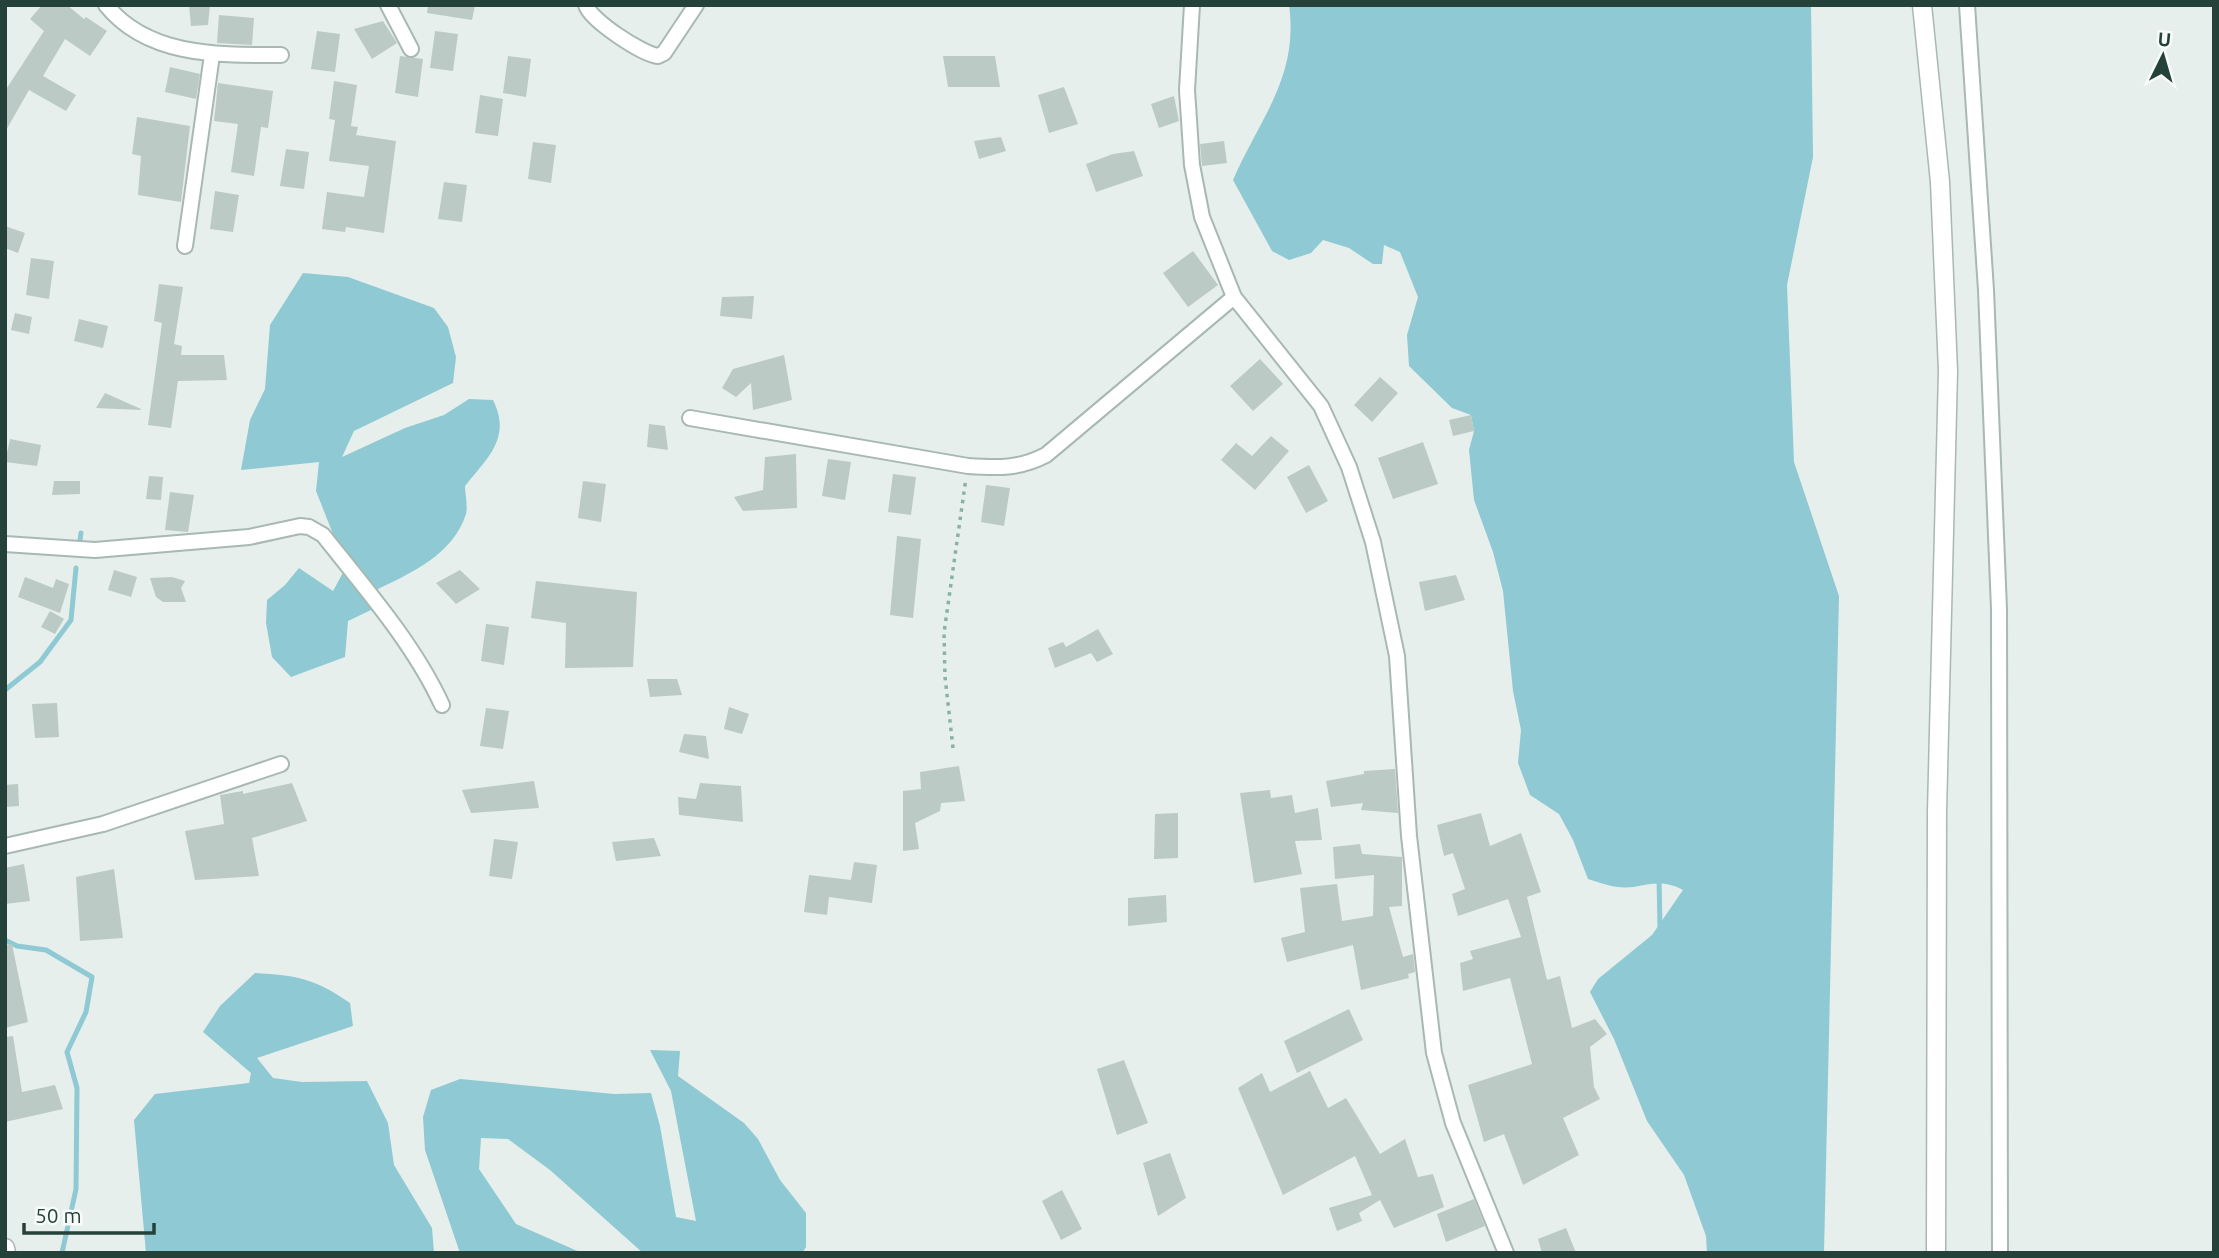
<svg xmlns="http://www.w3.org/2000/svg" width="2219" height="1258" viewBox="0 0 2219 1258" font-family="Ubuntu,sans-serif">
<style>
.water{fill:#8ec9d4}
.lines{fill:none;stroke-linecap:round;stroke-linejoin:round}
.stream{stroke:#8ec9d4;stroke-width:5}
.building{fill:#bbcac4}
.minor-casing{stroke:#a8b8b2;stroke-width:18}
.tertiary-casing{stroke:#a8b8b2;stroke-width:21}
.path{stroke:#86b3a5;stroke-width:3.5;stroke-dasharray:3.5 5;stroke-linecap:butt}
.minor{stroke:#fff;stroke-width:14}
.tertiary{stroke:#fff;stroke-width:18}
</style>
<rect width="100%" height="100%" fill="#e6efeb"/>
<path class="water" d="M1289,5h522l2,152 -26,128 7,177 45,134 -15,657h-117l-1,-17 -22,-61 -37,-54 -33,-82 -24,-47 8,-13 54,-44 31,-45c-19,-10 -31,-6 -50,-3 -16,2 -30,-3 -45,-8l-15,-39 -14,-26 -29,-19 -12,-32 3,-33 -8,-39 -10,-100 -10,-39 -19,-52 -5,-50 5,-19 -3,-16 -19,-7 -43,-42 -2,-31 11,-38 -18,-45 -16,-7 -2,19h-9l-24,-16 -26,-8 -12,13 -22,7 -17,-9 -39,-71c27,-62 66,-103 56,-175z
M303,273l45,4 86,31 14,19 8,30 -3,26 -99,48 -12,26 63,-29 39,-13 25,-16 24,1c19,38 -6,58 -28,86 0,8 3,20 1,28 -13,41 -55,59 -90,76l-3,19 -25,12 -3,36 -54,20 -19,-20 -6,-34 1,-23 18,-15 14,-17 34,23 13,-24 -30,-76 3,-29 -78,8 9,-50 15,-31 5,-64z
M255,973c41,2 61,6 95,30l3,23 -96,32 16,20 29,4 65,-1 21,42 6,42 38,63 2,25h-288l-12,-133 21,-26 94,-11 2,-10 -48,-41 17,-26z
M650,1050l30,1 -2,25 66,47 14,16 22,41 26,33v34l-4,6h-159l-93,-83 -42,-31 -27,-1 -2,31 37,55 66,29h-122l-35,-103 -2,-33 8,-27 29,-11 154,15 37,-1 9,33 16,91 20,4 -25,-130z"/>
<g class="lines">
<path class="stream" d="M80,540l1,-7
M5,690l35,-28 31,-42 5,-52
M1659,878l1,50
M5,940l12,6 29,4 46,27 -6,35 -19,40 10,36 -1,101 -14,64"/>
</g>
<path class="building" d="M42,5h25l17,14 2,-2 21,14 -17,25 -25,-17 -22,37 33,19 -10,16 -37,-21 -24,42v-41l39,-60 -14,-12z
M189,5h21l-2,20 -17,1z
M428,5h47l-3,15 -45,-7z
M219,15l35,3 -2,27 -35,-2z
M383,21l14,22 -25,16 -18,-30z
M317,31l23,3 -5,38 -24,-3z
M435,31l23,3 -5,37 -23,-3z
M400,56l23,3 -5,38 -23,-4z
M508,56l23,3 -5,38 -23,-4z
M943,56h52l5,31h-52z
M170,67l30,7 -4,25 -31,-7z
M334,81l23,4 -6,41 7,1 -2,8 40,6 -12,92 -38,-6 -1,5 -23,-3 5,-37 37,5 5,-31 -40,-5 6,-41 -6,-1z
M218,83l55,8 -5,37 -7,-1 -7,49 -23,-4 7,-48 -24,-3z
M1064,87l14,37 -29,9 -11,-38z
M480,95l23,4 -5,37 -23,-3z
M1174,96l5,25 -20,7 -8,-24z
M137,117l53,9 -9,76 -43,-7 3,-39 -9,-2z
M1001,137l5,14 -27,8 -5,-18z
M1224,141l3,22 -25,3 -2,-22z
M533,142l23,3 -5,38 -23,-4z
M286,149l23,3 -5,37 -24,-3z
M1134,151l9,25 -47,16 -10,-28 27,-10z
M444,182l23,3 -5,37 -24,-3z
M215,191l24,4 -6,37 -23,-3z
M5,226l20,7 -7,20 -13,-5z
M1193,251l25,34 -30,22 -25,-34z
M31,258l23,3 -5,38 -23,-4z
M159,284l24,3 -9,57 8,2 -1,9h43l3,25 -49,1 -7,47 -23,-3 14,-102 -8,-2z
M754,296l-2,23 -32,-3 2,-19z
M15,313l17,4 -3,17 -18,-4z
M79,319l29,7 -5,22 -29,-7z
M784,355l8,45 -39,10 -2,-27 -15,14 -14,-9 11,-19z
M1260,359l23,25 -30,27 -23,-25z
M1380,377l18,16 -26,29 -18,-17z
M105,393l36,16v1l-45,-2z
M1471,415l3,16 -21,5 -4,-16z
M649,424l16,2 3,24 -21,-3z
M1271,436l18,15 -34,39 -34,-30 15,-17 16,13z
M10,439l31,6 -4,21 -32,-4z
M1423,442l15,42 -45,15 -15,-41z
M796,454l1,54 -54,3 -9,-14 29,-7 2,-33z
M828,459l23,3 -6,38 -23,-4z
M1309,465l19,36 -22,12 -19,-36z
M893,474l23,3 -5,38 -23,-3z
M149,476l14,1 -2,23 -15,-1z
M54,481h26v13l-28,1z
M583,481l23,3 -5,38 -23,-4z
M986,485l24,3 -6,38 -23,-4z
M170,492l24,3 -6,37 -23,-2z
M897,536l24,3 -8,79 -23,-3z
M114,570l23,7 -6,20 -23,-7z
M460,570l20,19 -24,15 -20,-21z
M1456,575l9,25 -40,11 -6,-29z
M25,577l28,11 3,-9 13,5 -9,29 -42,-16z
M172,577l13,4 -4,7 5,14h-23l-7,-5 -6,-19z
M536,581l101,11 -4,75 -68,1 1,-45 -35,-5z
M50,611l14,8 -9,15 -14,-7z
M486,624l23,3 -5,38 -23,-4z
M1098,629l15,25 -16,8 -6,-9 -36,15 -7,-20 15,-6 3,5z
M647,679h30l5,16 -32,2z
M57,703l2,34 -24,1 -3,-34z
M729,707l20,7 -7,20 -18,-5z
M486,708l23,3 -6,38 -23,-3z
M684,734l22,2 3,23 -30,-7z
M959,766l6,35 -24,2 -1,8 -25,12 4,26 -16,2v-60l18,-2 -1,-17z
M1395,769l3,44 -37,-3 2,-7 -32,4 -5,-26 38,-7v-3z
M534,781l5,27 -68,5 -9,-23z
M292,783l15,38 -55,17 7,38 -64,4 -10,-49 39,-7 -4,-29 23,-4v3z
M700,783l41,3 2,36 -64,-7 -1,-18 18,2z
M18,784l1,22 -14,1v-22z
M1270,790l1,8 21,-3 3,18 23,-5 4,32 -27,1 7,33 -48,9 -14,-90z
M1178,813v45l-24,1 1,-45z
M1481,813l9,33 31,-13 20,59 -14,5 20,83 13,-4 12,52 23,-9 12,15 -17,13 4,40 6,12 -37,19 16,37 -56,30 -19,-51 -20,8 -16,-57 64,-21 -22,-86 -47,13 -3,-28 13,-4 -3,-8 51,-14 -13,-38 -50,17 -6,-22 13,-5 -12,-36 -9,3 -7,-31z
M654,838l7,18 -45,5 -4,-19z
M494,839l24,3 -6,37 -23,-3z
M1360,844l2,10 40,3v49l-13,1 14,50 10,-3 2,18 -7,2 1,4 -48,12 -8,-45 -66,17 -6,-24 24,-6 -5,-44 37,-4 5,37 31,-5 1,-41 -39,4 -2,-32z
M854,862l23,3 -5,38 -43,-6 -2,18 -23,-3 5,-37 42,5z
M24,864l6,37 -25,3v-36z
M114,869l9,69 -43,3 -4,-64z
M1166,895l1,27 -39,4v-28z
M12,944l16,78 -23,6v-83z
M1349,1009l14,31 -66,33 -13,-32z
M13,1036l9,56 33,-7 8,24 -58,13v-85z
M1124,1060l24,63 -31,12 -20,-66z
M1310,1071l18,37 18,-10 34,56 25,-15 13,38 15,-3 11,33 -50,21 -14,-28 -21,13 3,8 -25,10 -8,-23 43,-13 -17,-39 -72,39 -45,-107 24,-15 8,19z
M1170,1153l16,45 -28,18 -15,-53z
M1062,1190l20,39 -21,11 -19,-39z
M1474,1199l11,27 -39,16 -9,-28z
M1566,1228l10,25h-34l-4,-14z"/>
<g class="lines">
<g class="minor-casing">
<path id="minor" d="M106,5c42,52 113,50 175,50
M388,5l23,44
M586,5c4,15 56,49 72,51l6,-3 32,-48
M1192,5l-5,85 5,75 10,52 32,80 87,109 28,61 24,75 24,114 12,180 25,217 19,70 53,130
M1967,5l19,285 13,319 1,644
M185,246l27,-191
M690,418l278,48c30,2 51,3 78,-11l188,-158
M5,544l90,6 154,-13 51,-11 9,1 14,8c42,53 91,109 119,170
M5,846l98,-22 178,-60"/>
</g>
<g class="tertiary-casing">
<path id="tertiary" d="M1922,5l18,177 8,189 -11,441 -1,441
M5,1248l1,5"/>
</g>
<path class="path" d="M953,748l-8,-71 -1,-44 22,-155"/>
<use href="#minor" class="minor"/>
<use href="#tertiary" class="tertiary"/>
</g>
<rect width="2219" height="1258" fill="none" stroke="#24423a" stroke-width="14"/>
<g transform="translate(2163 56) rotate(5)" stroke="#f7fbf9" stroke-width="5" paint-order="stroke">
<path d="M0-5L12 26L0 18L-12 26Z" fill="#24423a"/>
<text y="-10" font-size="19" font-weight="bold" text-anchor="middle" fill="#24423a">U</text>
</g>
<path d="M24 1223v10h130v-10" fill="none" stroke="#24423a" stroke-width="3.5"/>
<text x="35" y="1223" font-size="21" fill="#24423a" stroke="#f7fbf9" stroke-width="5" paint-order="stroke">50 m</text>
</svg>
